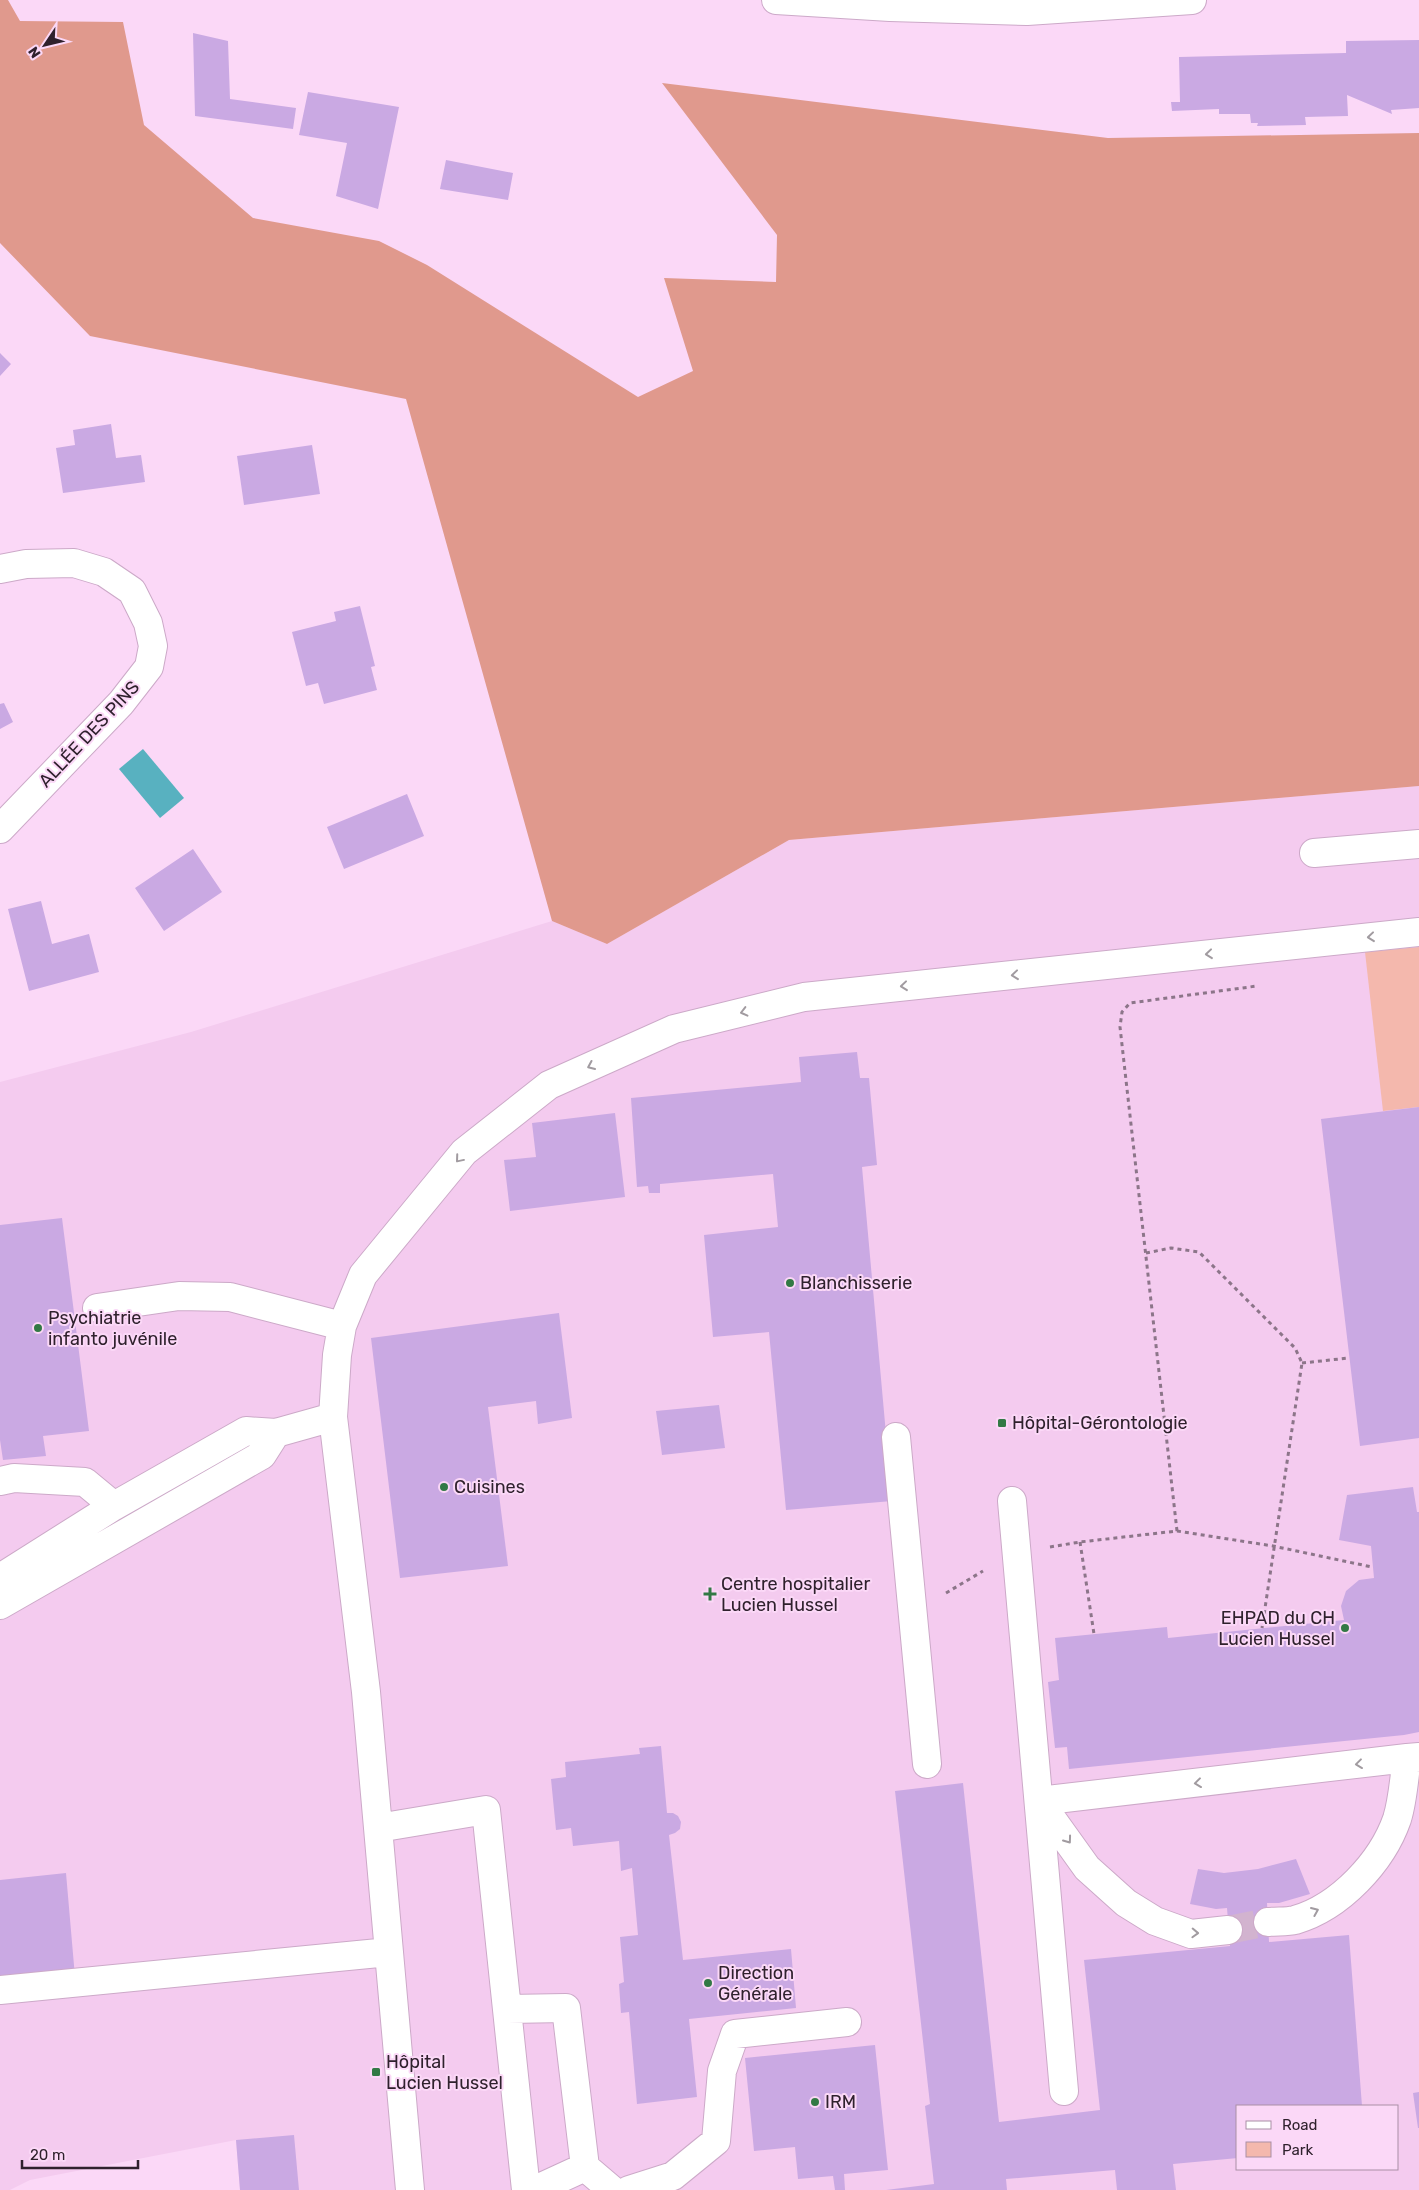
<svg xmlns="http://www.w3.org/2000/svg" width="1419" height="2190" viewBox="0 0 1419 2190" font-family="Rubik,sans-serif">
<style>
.built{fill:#f4cbef;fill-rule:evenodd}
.green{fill:#f4b8ad}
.forest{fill:#e0998d}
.water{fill:#58b1c0}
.building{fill:#caa9e3}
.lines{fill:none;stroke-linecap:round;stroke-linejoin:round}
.minor-tunnel{stroke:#d2b3cf;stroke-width:28;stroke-dasharray:28 14;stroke-linecap:butt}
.minor-casing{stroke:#cca9c8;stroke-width:30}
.path{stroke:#8c7589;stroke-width:3;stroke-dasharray:4 4;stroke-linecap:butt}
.minor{stroke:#fff;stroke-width:28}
.oneway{stroke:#a19ba0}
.poi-dot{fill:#327945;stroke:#fbd8f7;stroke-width:2}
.labels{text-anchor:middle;stroke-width:4;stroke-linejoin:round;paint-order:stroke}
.street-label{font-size:18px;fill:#2f212d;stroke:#fbd8f7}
.poi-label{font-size:18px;fill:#2f212d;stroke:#fbd8f7;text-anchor:start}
</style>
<rect width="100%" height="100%" fill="#fbd8f7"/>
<path class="built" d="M1419,786v1404h-1179l-4,-50 -206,40 -20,10h-10v-1108l191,-50 361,-111 55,23 182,-104zM1238,2106h160v63h-160z"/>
<path class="green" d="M1419,947v160l-36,4 -18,-159z"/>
<path class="forest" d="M0,0h8l12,21 103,1 21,103 109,93 126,23 48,24 211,132 55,-26 -29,-93 112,4 1,-47 -115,-152 446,55 311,-5v653l-630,54 -182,104 -55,-23 -146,-522 -316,-63 -90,-93z"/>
<path class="water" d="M143,749l41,49 -24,20 -41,-49z"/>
<path class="building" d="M193,33l35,8 2,58 66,9 -3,21 -98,-13z
M1419,40v68l-28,2 1,4 -45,-19 1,21 -43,1 1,8 -49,1 1,-3h-7l-1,-9h-31v-5l-47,2 -1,-9h9l-1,-45 167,-4v-12z
M308,92l91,15 -21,102 -42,-13 11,-53 -48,-8z
M446,160l67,13 -5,27 -68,-11z
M0,353l11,11 -11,12z
M111,424l5,34 25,-3 4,27 -82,11 -7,-45 19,-3 -2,-15z
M312,445l8,49 -76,11 -7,-49z
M360,606l15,60 -4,1 6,23 -53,14 -6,-21 -12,3 -14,-54 44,-11 -2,-9z
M4,703l9,19 -13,7v-25z
M407,794l17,42 -80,33 -17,-42z
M193,849l29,43 -58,39 -29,-43z
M41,901l11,43 37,-10 10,38 -70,19 -21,-82z
M857,1052l3,26h9l8,87 -15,2 30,334 -106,9 -17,-178 -56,5 -9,-102 74,-8 -5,-53 -113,10v9h-11l-1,-7 -11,1 -6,-89 170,-16 -2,-25z
M1419,1107v331l-59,8 -39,-327z
M615,1113l10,84 -115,14 -6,-51 32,-3 -4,-34z
M62,1218l27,213 -46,5 3,20 -43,4 -3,-20v-215z
M559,1313l13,105 -34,6 -2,-23 -48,6 20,159 -108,12 -29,-240z
M719,1405l6,43 -63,7 -6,-44z
M1413,1487l4,25h2v220l-15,3 -335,34 -2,-22 -12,1 -7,-66 11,-2 -4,-42 112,-11 1,11 176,-18 -3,-14 5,-15 13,-11 15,-2 -3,-32 -32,-6 8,-45z
M661,1746l6,67h6l5,3 3,6 -1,7 -5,4 -6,2 14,125 108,-11 5,59 -107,11 8,78 -60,7 -8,-92 -8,1 -2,-29 5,-2 -4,-45 18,-2 -6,-67 -11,3 -2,-30 -46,5 -2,-18 -15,2 -5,-51 15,-2 -1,-15 75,-8 -1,-6z
M963,1783l36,339 101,-12 -16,-150 146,-14 -3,-38 -11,1 -26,-5 8,-35 26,4 34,-4 38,-10 14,35 -31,9h-12l2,39 80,-7 13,171h-124v52l-65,6 3,26h-59l-2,-20 -109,9 1,11h-121l48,-6 -9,-78 5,-2 -35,-313z
M66,1873l9,104 -75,8v-105z
M875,2045l13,125 -44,4 1,16h-10l-2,-14 -35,3 -3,-32 -41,4 -9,-93z
M1419,2092v36h-1l-5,-35z
M294,2135l5,55h-59l-4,-50z"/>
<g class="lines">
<path class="minor-tunnel" d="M1228,1930l40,-8"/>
<g class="minor-casing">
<path id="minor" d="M776,0l114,7 137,4 165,-11
M0,569l26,-5 48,-1 30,9 28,19 16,32 5,23 -4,21 -28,36 -121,126
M1314,853l105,-9
M97,1308l82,-12 51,1 112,29
M896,1437l31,327
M0,1481l14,-3 71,4 29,24
M1012,1501l52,590
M0,1578l114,-72 132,-75 30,2 57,-16
M0,1605l262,-150 14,-22
M378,1828l108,-18 40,380
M1268,1922c9,-1 19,0 27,-2 45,-13 87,-58 102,-101 6,-19 7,-41 10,-61l12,-1
M1228,1930l-37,4 -36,-13 -29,-18 -39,-35 -48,-67 368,-43
M0,1990l389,-38
M507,2009l59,-1 19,159 27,23
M410,2190l-44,-498 -33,-275 4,-62 5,-29 21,-51 101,-123 85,-67 125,-56 130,-32 615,-65
M535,2190l50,-23
M629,2190l44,-14 43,-35 6,-70 13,-37 112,-12"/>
</g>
<path class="path" d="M1146,1253l25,-5 28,4 96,96 7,15 -40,265
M1302,1363l47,-5
M1177,1531l-57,-504 2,-15 8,-9 127,-17
M1080,1542l14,92
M1050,1547l30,-5 97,-11 96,15 99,21
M946,1593l37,-22"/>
<use href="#minor" class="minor"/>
</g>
<defs><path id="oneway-chevron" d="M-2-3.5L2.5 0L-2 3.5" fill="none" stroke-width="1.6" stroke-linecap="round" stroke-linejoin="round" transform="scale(1.25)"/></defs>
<g class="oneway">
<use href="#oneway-chevron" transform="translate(1371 937) rotate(174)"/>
<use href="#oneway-chevron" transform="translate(1209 954) rotate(174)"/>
<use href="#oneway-chevron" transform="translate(1015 975) rotate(174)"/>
<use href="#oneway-chevron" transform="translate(904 986) rotate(174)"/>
<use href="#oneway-chevron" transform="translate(744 1012) rotate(166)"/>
<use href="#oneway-chevron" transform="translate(591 1066) rotate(156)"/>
<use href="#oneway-chevron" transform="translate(459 1159) rotate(130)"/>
<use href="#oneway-chevron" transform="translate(1359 1764) rotate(173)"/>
<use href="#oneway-chevron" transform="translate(1198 1783) rotate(173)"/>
<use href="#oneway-chevron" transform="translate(1068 1840) rotate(54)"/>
<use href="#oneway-chevron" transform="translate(1315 1911) rotate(-23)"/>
<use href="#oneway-chevron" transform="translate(1195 1933) rotate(2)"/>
</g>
<g class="poi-dot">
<circle cx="790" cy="1283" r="5"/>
<circle cx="38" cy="1328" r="5"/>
<rect x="997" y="1418" width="10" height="10" rx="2.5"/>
<circle cx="444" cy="1487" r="5"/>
<path d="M707.5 1586.5h5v5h5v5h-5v5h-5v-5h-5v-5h5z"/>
<circle cx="1345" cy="1628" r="5"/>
<circle cx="708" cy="1983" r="5"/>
<rect x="371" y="2067" width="10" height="10" rx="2.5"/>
<circle cx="815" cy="2102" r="5"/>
</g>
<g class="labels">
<g class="street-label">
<text transform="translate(89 734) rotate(-47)" y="6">ALLÉE DES PINS</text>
</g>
<g class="poi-label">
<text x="800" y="1289">Blanchisserie</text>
<text x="48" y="1324">Psychiatrie<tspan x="48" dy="21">infanto juvénile</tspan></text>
<text x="1012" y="1429">Hôpital-Gérontologie</text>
<text x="454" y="1493">Cuisines</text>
<text x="721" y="1590">Centre hospitalier<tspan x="721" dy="21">Lucien Hussel</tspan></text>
<text x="1335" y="1624" text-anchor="end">EHPAD du CH<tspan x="1335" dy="21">Lucien Hussel</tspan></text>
<text x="718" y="1979">Direction<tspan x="718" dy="21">Générale</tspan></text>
<text x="386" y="2068">Hôpital<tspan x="386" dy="21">Lucien Hussel</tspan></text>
<text x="825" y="2108">IRM</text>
</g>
</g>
<rect x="1236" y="2105" width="162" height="65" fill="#fbd8f7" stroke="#a98fa6"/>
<rect x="1246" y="2121" width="25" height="8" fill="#ffffff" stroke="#a98fa6"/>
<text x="1282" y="2130" font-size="15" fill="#2f212d">Road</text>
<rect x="1246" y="2142" width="25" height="15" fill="#f4b8ad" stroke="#a98fa6"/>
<text x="1282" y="2155" font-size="15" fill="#2f212d">Park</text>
<g transform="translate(45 45) rotate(235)" stroke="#fbd8f7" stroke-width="4" paint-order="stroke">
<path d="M0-4L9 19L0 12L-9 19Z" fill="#2f212d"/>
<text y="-8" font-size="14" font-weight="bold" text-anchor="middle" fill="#2f212d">N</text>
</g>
<path d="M22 2160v8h116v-8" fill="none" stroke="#2f212d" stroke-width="2.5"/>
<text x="30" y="2160" font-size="15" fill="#2f212d" stroke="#fbd8f7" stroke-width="4" paint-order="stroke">20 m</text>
</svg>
